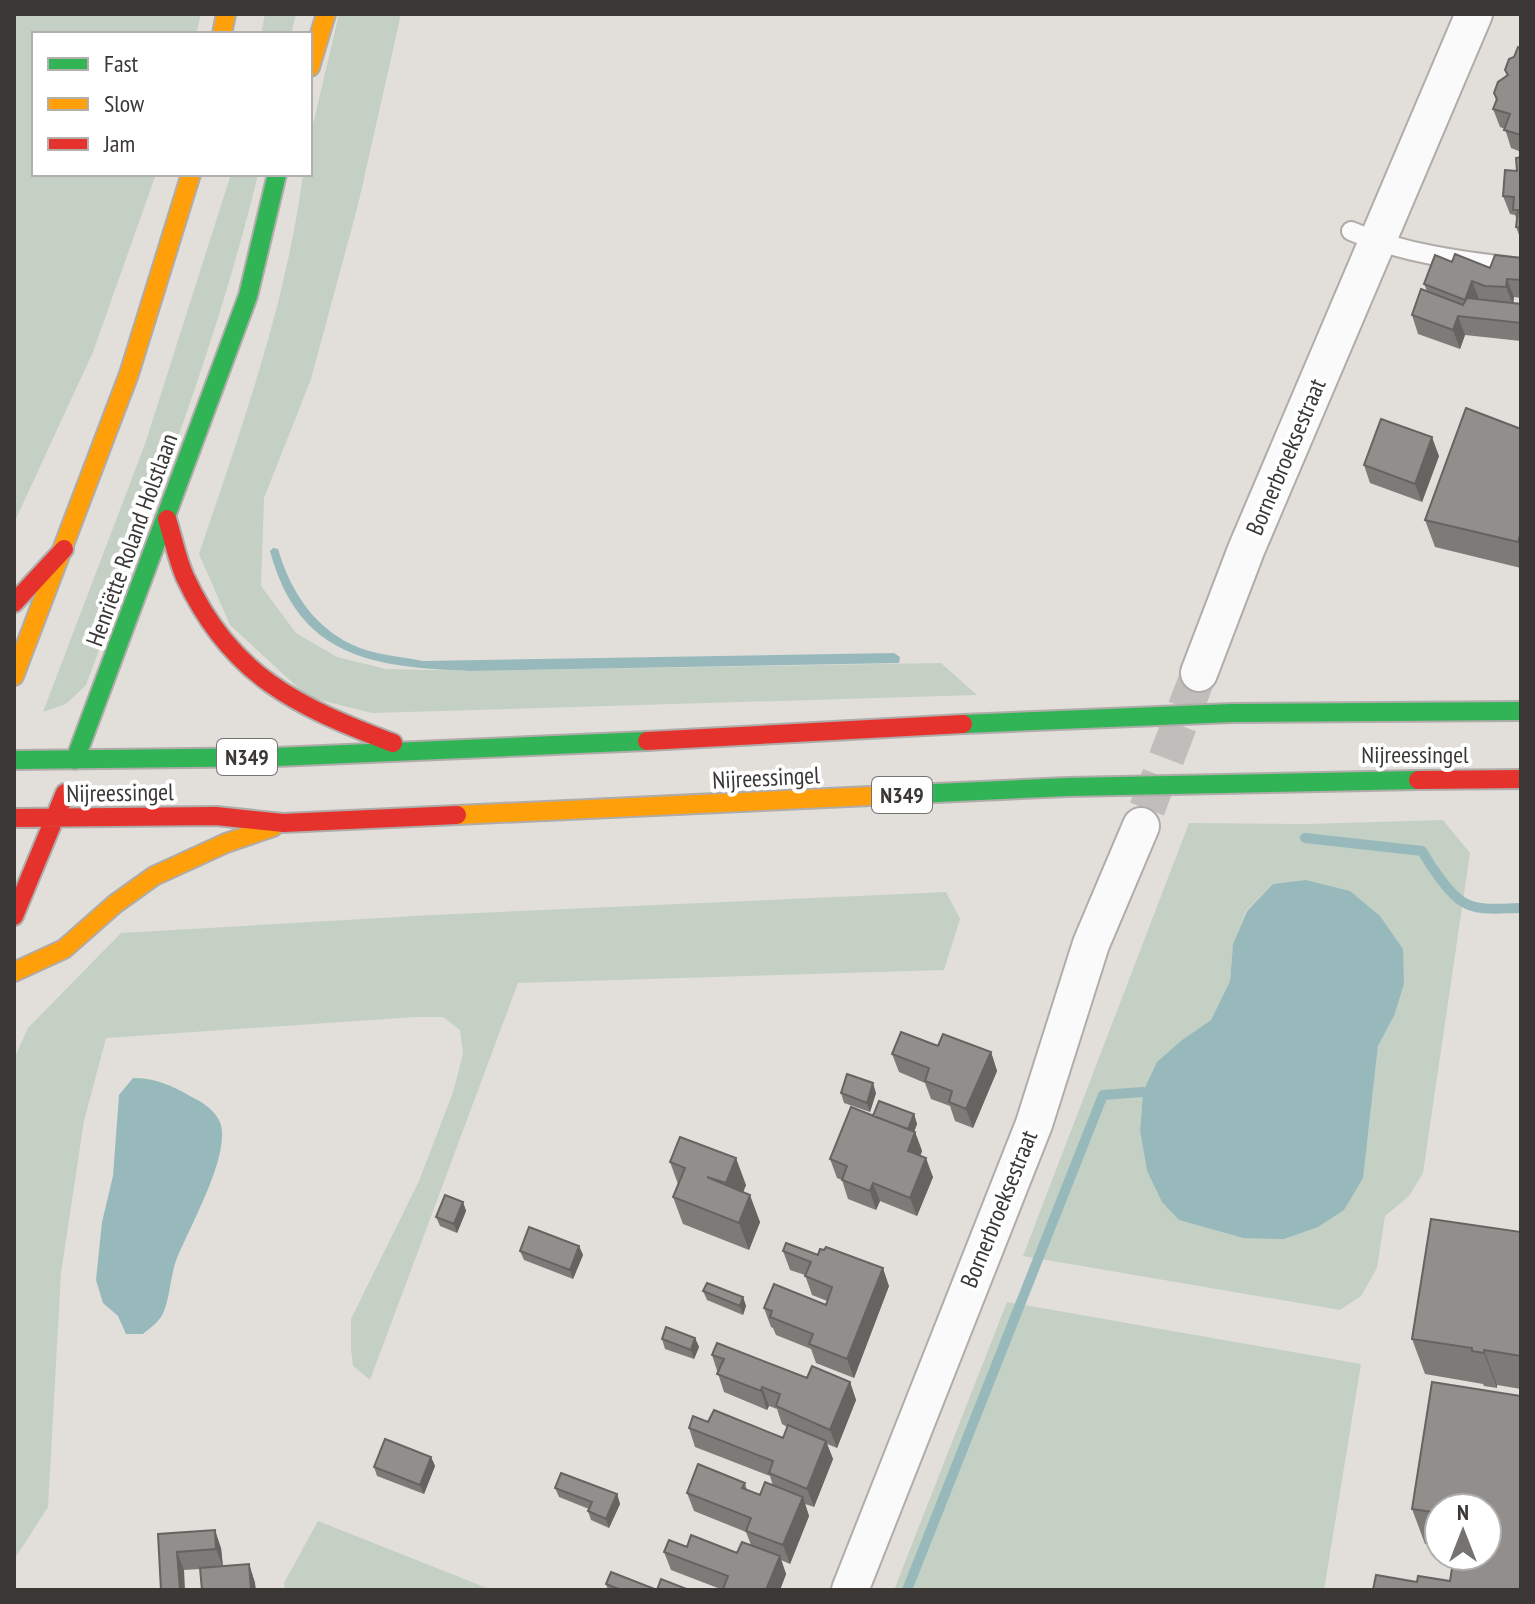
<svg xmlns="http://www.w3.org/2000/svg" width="1535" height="1604" viewBox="0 0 1535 1604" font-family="'PT Sans Narrow',sans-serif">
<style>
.green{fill:#c4d0c4;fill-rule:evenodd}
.water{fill:#98b9bc}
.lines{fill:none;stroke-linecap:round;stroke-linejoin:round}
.stream{stroke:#98b9bc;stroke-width:10}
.street-tunnel{stroke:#c0bdba;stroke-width:36;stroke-dasharray:36 18;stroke-linecap:butt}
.lane-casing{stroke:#afacaa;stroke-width:22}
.street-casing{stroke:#afacaa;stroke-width:40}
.fast-casing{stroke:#afacaa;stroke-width:22}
.slow-casing{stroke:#afacaa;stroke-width:22}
.jam-casing{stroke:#afacaa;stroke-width:22}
.lane{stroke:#fbfafa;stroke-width:18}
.street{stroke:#fbfafa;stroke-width:36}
.fast{stroke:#30b455;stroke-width:18}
.slow{stroke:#ff9f0a;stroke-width:18}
.jam{stroke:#e5322d;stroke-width:18}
.wall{fill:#7d7a78}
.shaded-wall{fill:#666361}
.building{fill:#918e8b;stroke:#666361;stroke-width:2}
.labels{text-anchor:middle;stroke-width:8;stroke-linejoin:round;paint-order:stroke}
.shield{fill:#fff;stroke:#757372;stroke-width:2}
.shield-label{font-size:22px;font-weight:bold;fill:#3a3735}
.street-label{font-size:24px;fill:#3a3735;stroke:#fff}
</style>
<rect width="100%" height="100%" fill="#e2dfdb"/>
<path class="green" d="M14,14h187l-5,20h-162v140h122l-63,178 -79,171z
M265,14h31l-5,20h-30z
M339,14h62l-43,191 -47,174 -47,119 -3,88 35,47 41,24 49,12 85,2 470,-8 36,32 -605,18 -64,-16 -78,-72 -31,-71c42,-125 87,-249 104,-380h7v-37z
M231,174h27c-42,175 -109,343 -172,511l-20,19 -23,8 102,-268z
M1443,820l27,33 -47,320 -14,23 -24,20 -8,52 -16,28 -21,14 -317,-54 166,-433 117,1zM1273,884l121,132 -16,30 -10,89 -125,103 -63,-18 -18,-19 -15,-30 -7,-40 3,-39 39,-52 29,-20 19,-39 3,-37 13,-33z
M946,892l14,27 -16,51 -426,13 -148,397 -17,-14 -2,-17v-30l68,-138 34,-89 10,-38 -3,-24 -17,-13h-27l-310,21 -22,83 -23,152 -13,234 -34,53v-501l14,-31 93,-95 311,-18z
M1007,1302l354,62 -37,226h-430z
M318,1521l174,69h-207l-1,-7z"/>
<path class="water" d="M273,548l5,1c13,44 38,82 82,99 19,7 43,9 63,13l471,-8 6,4 -1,6 -428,8c-97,-4 -172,-12 -201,-120z
M1306,880l44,11 30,25 23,33 1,35 -10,32 -16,30 -15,132 -19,32 -26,17 -34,12 -41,-1 -64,-18 -17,-18 -15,-31 -7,-40 3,-39 14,-30 25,-22 29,-20 19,-39 3,-37 14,-33 26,-27z
M133,1078c22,0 38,7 57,18 12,6 27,15 31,29 8,33 -31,101 -44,133 -7,17 -7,45 -16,59 -4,6 -12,12 -18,17h-17l-8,-18 -15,-13 -7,-23 6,-58 11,-46 6,-81z"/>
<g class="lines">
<path class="stream" d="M1305,838l117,13c8,14 27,43 41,51 16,10 40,6 58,6
M907,1590l196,-495 40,-3"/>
<path class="street-tunnel" d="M1147,809l52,-136"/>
<g class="lane-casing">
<path id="lane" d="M1351,231c53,23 112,30 170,37"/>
</g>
<g class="street-casing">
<path id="street" d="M1199,673l47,-123 228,-536
M850,1590l184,-466 57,-180 50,-118"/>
</g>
<g class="fast-casing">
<path id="fast" d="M963,724l269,-11 289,-2
M14,760l262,-3 371,-16
M75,760l173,-464 29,-122
M892,795l175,-8 351,-7"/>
</g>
<g class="slow-casing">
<path id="slow" d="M222,34l4,-20
M310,67l16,-53
M14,676l115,-302 62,-200
M457,815l435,-20
M14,972l50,-23 51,-45 39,-28 72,-33 47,-16"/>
</g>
<g class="jam-casing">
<path id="jam" d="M167,519c6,19 10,40 18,58 46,99 111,129 208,166
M14,603l50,-54
M647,741l316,-17
M1418,780l103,-1
M14,818l202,-2 67,7 174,-8
M14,916l51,-123"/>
</g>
<use href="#lane" class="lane"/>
<use href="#street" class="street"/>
<use href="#fast" class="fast"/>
<use href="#slow" class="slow"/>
<use href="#jam" class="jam"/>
</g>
<path class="wall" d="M1521,49v103l-10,-4 -6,-19 -5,-2 -7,-18 3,-9 -2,-7 13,-17 -2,-6z
M1521,157v83l-5,-13 1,-7 -2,-5 -5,-1 -7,-18 14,-25z
M1521,258v40l-7,-1 -1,6 8,1v37l-56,-6 -5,14 -42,-15 -6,-19 15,-24 -3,-7 28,-22 38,6z
M1521,429v139l-86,-21 -10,-27z
M1439,456l-17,46 -52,-19 -6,-18z
M938,1046l53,6 6,19 -24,57 -18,-7 -5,-15 -19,-7 -6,-16 -26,-11 -7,-18z
M841,1093h35l-6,19 -26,-9z
M914,1114l3,10 -3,8h1l7,19 -2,5 13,21 -16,39 -37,-15 -4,9 -28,-11 -6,-19 -5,-2 -7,-19 43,-43z
M670,1162l76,23 -3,7 17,30 -11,28 -66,-26 -10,-27 5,-13z
M463,1202l3,9 -9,22 -17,-7 -4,-9z
M1521,1232v157l-24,-4v3l-13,-2 -1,-2 -58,-10 -13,-35z
M579,1246l4,9 -10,24 -49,-19 -4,-9z
M783,1251l106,35 -35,92 -38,-15 -5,-14 -35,-14 -3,-7 -2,-1 -7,-19 62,-3 1,-4 -15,-6 -7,-20 -15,-5z
M703,1291l40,6 3,9 -3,9 -36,-15z
M695,1338l4,9 -5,12 -29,-10 -3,-10z
M712,1355l95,23 43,4 6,18 -19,48 -10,-4 6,15 -19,48 -9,-3 4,12 -19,48 -9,-4 5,14 -6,16h-57l-52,-20 -7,-18 23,-5 50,6 14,-8 -5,-13 -52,-21 -7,-18 58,-10 2,7 13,5 13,-9 -3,-10 -75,-29 -6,-19 19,-6 75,16 4,-11 -5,-3 -5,-15 -8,-3 -2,4 -43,-18z
M1432,1382l89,14v194h-148l3,-15 41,7 1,-6 32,5 4,-25h33v-48h-48v39l-14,-3 -13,-35z
M431,1457l4,9 -11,28 -47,-18 -3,-9z
M555,1488l62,6 3,10 -11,24 -18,-8 -3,-9 1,-2 -30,-12z
M158,1534l63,14 2,19 26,-3 6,19 -55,-14 -16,1z
M606,1584l51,6h32h-81z"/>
<path class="shaded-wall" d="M1507,279l7,18 -1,8 -7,-18z
M1472,281l7,18 -14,1z
M1458,316l7,19 -5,14 -7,-19z
M1432,437l7,19 -17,46 -7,-18z
M1521,532v20l-3,-10z
M991,1052l6,19 -24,57 -7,-19z
M873,1083l3,10 -6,19 -3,-9z
M914,1114l3,10 -8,20 -3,-9z
M915,1132l7,19 -7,19 -7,-19z
M736,1158l10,27 -10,25 -10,-27z
M926,1158l7,19 -16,39 -7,-18z
M873,1183l7,18 -4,9 -6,-19z
M750,1195l10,27 -11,28 -10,-27z
M463,1202l3,9 -9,22 -3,-9z
M579,1246l4,9 -10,24 -3,-9z
M883,1268l6,18 -35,92 -7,-19z
M743,1297l3,9 -3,9 -3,-9z
M695,1338l4,9 -5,12 -3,-9z
M1484,1350l13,35v3l-13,-35z
M850,1382l6,18 -19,48 -7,-18z
M762,1387l7,19 -2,4 -6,-19z
M826,1441l7,18 -19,48 -7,-18z
M431,1457l4,9 -11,28 -4,-9z
M617,1494l3,10 -11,24 -3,-9z
M803,1497l6,19 -19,48 -7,-19z
M215,1530l6,18 2,19 -7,-18z
M177,1552l7,18 1,20h-5z
M780,1556l6,18 -6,16h-14z
M249,1564l6,19 1,7h-5z"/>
<path class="building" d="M1518,47l3,2v86l-17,-5 6,-16 -17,-5 4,-10 -3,-6 4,-11 10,-7 -3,-5 4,-11 5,-2z
M1521,157v71l-5,-1 2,-17h-5l1,-13 -11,-1 2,-26 12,1 -1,-13z
M1455,254l35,14 5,-13 26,3v22l-14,-1 -1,8 -21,-1 -13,-5 -7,19 -41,-16 11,-29 17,7z
M1421,289l42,16 4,-7 54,6v19l-63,-7 -5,14 -41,-15z
M1466,408l55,21v103l-3,10 -93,-22z
M1381,419l51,18 -17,47 -51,-19z
M901,1032l37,14 5,-12 48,18 -25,57 -17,-7 3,-11 -27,-10 4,-13 -37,-14z
M847,1074l26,9 -6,20 -26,-10z
M879,1101l35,13 -6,15 -35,-13z
M851,1107l64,25 -7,19 18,7 -16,40 -37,-15 -3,8 -28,-11 5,-14 -17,-7z
M680,1137l56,21 -10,25 -19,-6 43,18 -11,28 -66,-26 12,-29 -15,-6z
M445,1195l18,7 -9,22 -18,-7z
M1431,1219l90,13v124l-37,-6v3l-12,-2v-3l-60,-9z
M529,1227l50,19 -9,24 -50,-19z
M786,1243l32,12 2,-6 4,1 2,-3 57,21 -36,91 -38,-15 4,-10 -43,-17 2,-6 -8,-3 10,-24 52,21 6,-18 -27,-11 6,-14 -28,-11z
M707,1283l36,14 -3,9 -37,-15z
M666,1327l29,11 -4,12 -29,-11z
M717,1343l90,35 5,-12 38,16 -20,48 -54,-24 4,-12 -18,-7 -1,4 -44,-17 7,-15 -12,-4z
M1432,1382l89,14v194h-148l3,-15 41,7 1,-6 32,5 4,-25h33v-48h-48v5l-27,-4z
M714,1410l69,28 5,-13 38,16 -19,48 -38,-16 4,-12 -84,-33 4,-12 15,6z
M385,1439l46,18 -11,28 -46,-18z
M698,1464l47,19 -3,5 18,7 5,-13 38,15 -20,48 -37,-14 5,-13 -64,-25z
M561,1473l56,21 -11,25 -18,-8 4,-9 -37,-14z
M215,1530l1,19 -39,3 3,38h-19l-3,-56z
M691,1535l46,18 5,-11 38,14 -14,34h-40l-3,-1 5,-13 -64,-24 5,-12 18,7z
M249,1564l2,26h-49l-2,-22z
M611,1572l46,18 4,-11 28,11h-68l-15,-6z"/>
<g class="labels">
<g class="shield">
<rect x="217" y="739" width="60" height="36" rx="6"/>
<rect x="872" y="777" width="60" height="36" rx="6"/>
</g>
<g class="shield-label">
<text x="247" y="765">N349</text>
<text x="902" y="803">N349</text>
</g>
<g class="street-label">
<text transform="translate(1286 457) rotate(-67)" y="8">Bornerbroeksestraat</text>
<text transform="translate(132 540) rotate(-70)" y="8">Henriëtte Roland Holstlaan</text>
<text x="1415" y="763">Nijreessingel</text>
<text transform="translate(766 778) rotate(-3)" y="8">Nijreessingel</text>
<text transform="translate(120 793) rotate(-1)" y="8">Nijreessingel</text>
<text transform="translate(999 1209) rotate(-68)" y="8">Bornerbroeksestraat</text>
</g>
</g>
<rect width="1535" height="1604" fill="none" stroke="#3a3735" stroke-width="32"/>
<rect x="32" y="32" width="280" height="144" fill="#ffffff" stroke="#b0afae" stroke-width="2"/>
<rect x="48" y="58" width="40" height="12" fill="#30b455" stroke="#b0afae" stroke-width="2"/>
<text x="104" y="72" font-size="24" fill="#3a3735">Fast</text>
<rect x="48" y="98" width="40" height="12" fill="#ff9f0a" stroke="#b0afae" stroke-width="2"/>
<text x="104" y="112" font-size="24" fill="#3a3735">Slow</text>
<rect x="48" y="138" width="40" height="12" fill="#e5322d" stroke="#b0afae" stroke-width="2"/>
<text x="104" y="152" font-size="24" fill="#3a3735">Jam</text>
<g transform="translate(1463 1532)"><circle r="38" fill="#ffffff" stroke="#b0afae" stroke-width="2"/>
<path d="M0-6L14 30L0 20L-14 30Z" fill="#75726f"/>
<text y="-12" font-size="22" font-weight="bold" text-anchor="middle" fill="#3a3735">N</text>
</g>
</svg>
